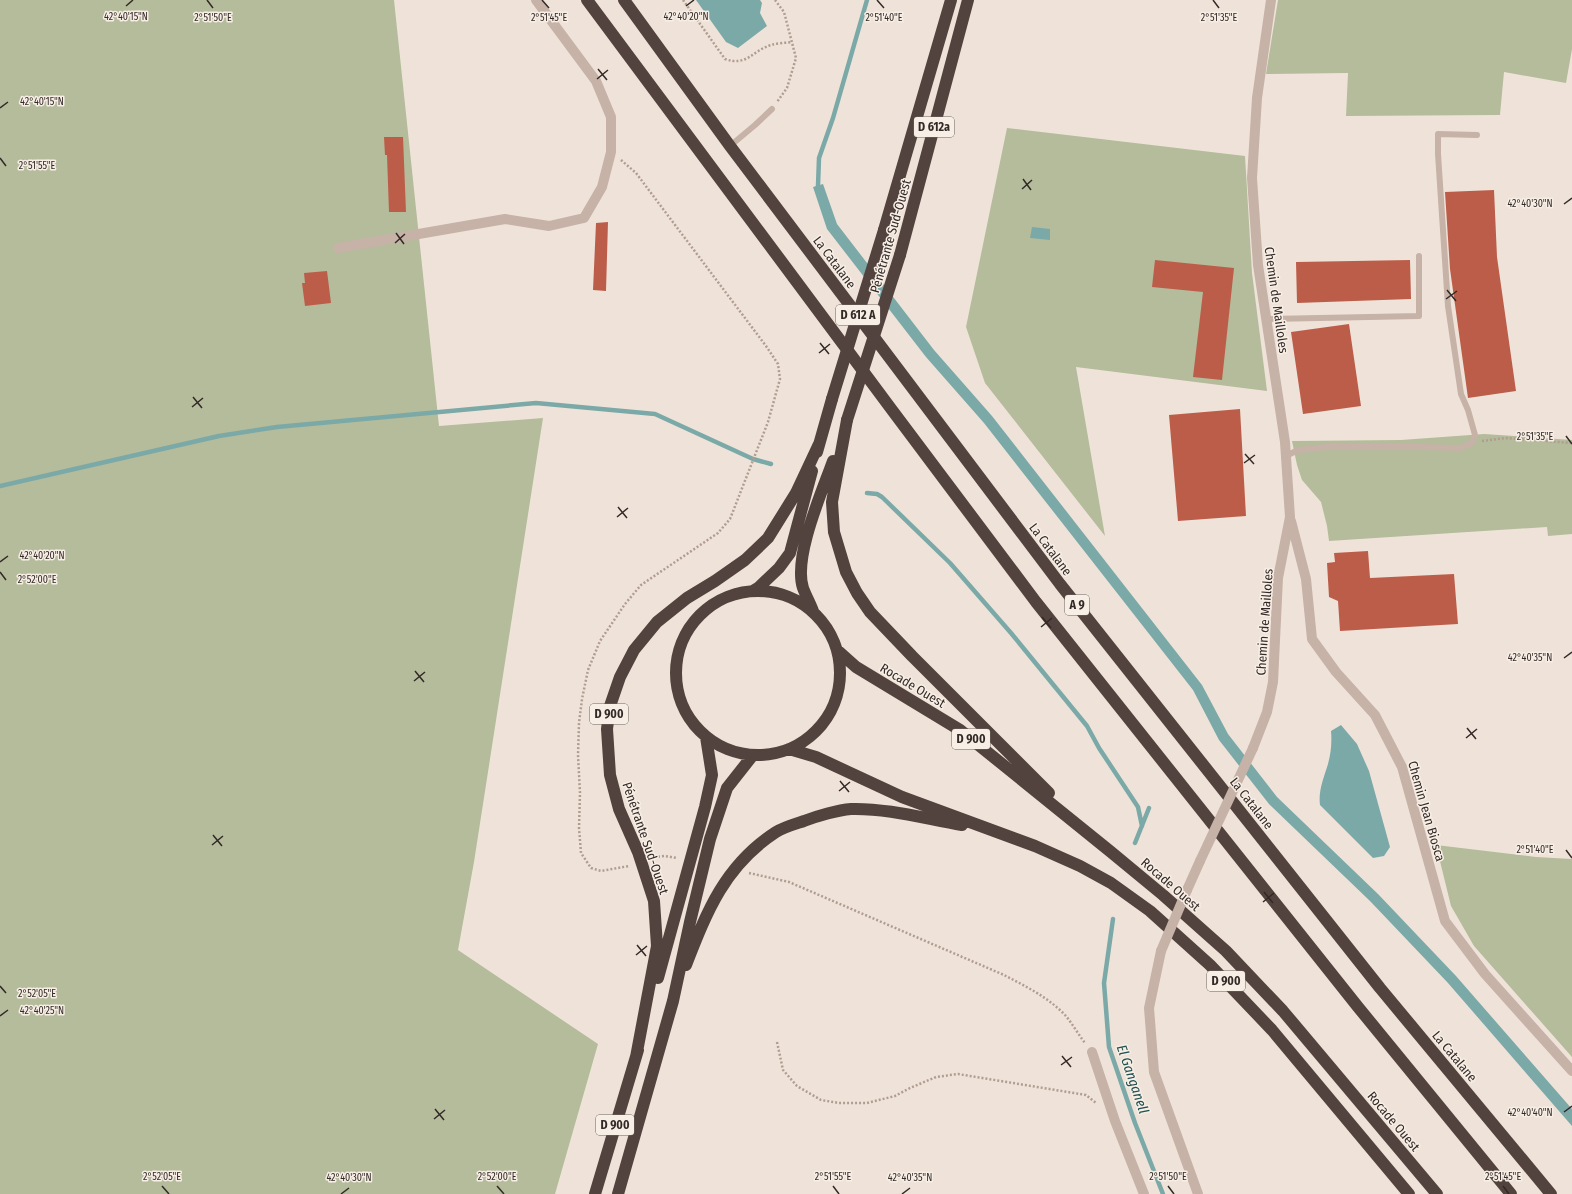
<svg xmlns="http://www.w3.org/2000/svg" width="1572" height="1194" viewBox="0 0 1572 1194" font-family="'Fira Sans Condensed',sans-serif">
<style>
.green{fill:#b4bc9b}
.water{fill:#7ba9a8}
.lines{fill:none;stroke-linecap:round;stroke-linejoin:round}
.stream{stroke:#7ba9a8;stroke-width:4.5}
.building{fill:#bc5d4a}
.path{stroke:#b19c91;stroke-width:2.5;stroke-dasharray:2 2;stroke-linecap:butt}
.lane{stroke:#c6b2a7;stroke-width:6}
.street{stroke:#c6b2a7;stroke-width:10}
.highway{stroke:#53433e;stroke-width:12}
.street-bridge{stroke:#c6b2a7;stroke-width:10}
.highway-bridge{stroke:#53433e;stroke-width:12}
.ticks{fill:none;stroke:#332927;stroke-width:1.5}
.labels{text-anchor:middle;stroke-width:3;stroke-linejoin:round;paint-order:stroke}
.shield{fill:#f7eee5;stroke:#6e6460;stroke-width:1}
.shield-label{font-size:12px;font-weight:bold;fill:#332927}
.street-label{font-size:13px;fill:#332927;stroke:#f7eee5}
.water-label{font-size:14px;font-style:italic;fill:#205050;stroke:#f7eee5}
.ticks-label{font-size:10px;text-anchor:middle;fill:#332927;stroke:#f7eee5;stroke-width:3;stroke-linejoin:round;paint-order:stroke}
</style>
<rect width="100%" height="100%" fill="#efe3d9"/>
<path class="green" d="M0,0h394l45,426 104,-8 -69,444 -16,88 140,94 -43,150h-555z
M1278,0h294v49l-6,34 -62,-11 -4,43 -154,1 2,-43 -82,1z
M1007,128l238,28 7,117 15,118 -191,-24 29,169 -120,-153 -19,-56z
M1484,434l88,6v94l-24,2 -1,-9 -218,14 -2,-15 -6,-24 -19,-22 -5,-15 -5,-24 109,-1z
M1436,845l100,12 36,2v198l-98,-111 -23,-40z"/>
<path class="water" d="M696,0h64l2,3 -2,10 7,13 -29,22 -12,-6z
M823,184l14,40 97,126 58,66 210,269 26,49 49,63 101,97 78,82 116,133v17l-124,-143 -78,-82 -101,-97 -50,-64 -26,-50 -209,-267 -58,-66 -99,-128 -14,-42z
M1032,227l18,2v11l-20,-2z
M1341,725l16,19 12,27 21,76 -6,9 -11,2 -53,-53c-2,-14 4,-28 8,-41 3,-11 4,-22 3,-33z"/>
<g class="lines">
<path class="stream" d="M819,191l-1,-5 1,-28 14,-40 34,-118
M0,486l219,-50 58,-9 259,-24 119,11 98,45 18,5
M867,493l10,1 5,3 68,66 61,70 76,93 12,22 39,59 4,19
M1135,843l14,-35
M1113,919l-9,64 5,64 26,76 28,71"/>
</g>
<path class="building" d="M384,137h19l3,75h-17l-2,-57h-2z
M1494,190l3,67 19,134 -48,7 -18,-129 -5,-77z
M608,222l-2,69 -13,-1 3,-67z
M1155,260l79,8 -12,112 -29,-3 10,-85 -51,-5z
M1410,260l1,39 -114,4 -1,-41z
M327,271l4,32 -26,3 -3,-23h3l-1,-10z
M1349,324l12,82 -58,8 -12,-82z
M1240,409l6,107 -68,5 -9,-106z
M1368,551l2,27 84,-4 4,50 -118,7 -2,-30 -9,-4 -2,-34 8,-1 -1,-9z"/>
<g class="lines">
<path class="path" d="M683,0l42,59c22,8 28,-9 46,-14 6,-2 14,-2 21,-3
M775,0l9,12 12,46 -9,30 -10,14
M621,160l15,13 130,173 12,18 2,15 -12,43 -38,97 -12,14 -77,52 -16,19 -25,37 -12,29 -6,29 -3,24 -1,32 2,38 -1,35 2,25 10,15 10,3 28,-5
M1482,441l23,-3 67,5
M654,857l11,-1 12,2
M749,873l40,9 215,93c21,11 44,22 61,40 7,8 13,19 20,28
M777,1042l6,28 14,16 24,14 18,3h28l28,-7 15,-8 26,-11 22,-3 128,21 10,8"/>
<path class="lane" d="M730,146l25,-21 17,-16
M1266,319l153,-3v-60
M1286,456l12,-6 28,-3h96l38,1 12,-5 3,-8 -7,-25 -7,-16 -13,-88 -10,-152v-20l39,1"/>
<path class="street" d="M338,248l167,-29 44,7 35,-8 18,-31 9,-35v-35l-15,-36 -60,-81
M1291,521l15,58 6,60 24,33 39,43 27,52 43,154 40,53 87,97
M1253,748l14,-36 6,-30 5,-104 12,-61 -5,-75 -27,-177 -6,-87 5,-80 14,-98
M1187,890l13,-29
M1161,951l-12,57 5,64 44,122
M1092,1052l23,69 29,73"/>
<path class="highway" d="M587,0l305,410 144,192 322,405 153,187
M624,0l106,146 330,438 320,404 171,206
M884,230l67,-230
M900,255l68,-255
M847,420l-15,82 2,30 12,40 11,21 13,19 42,44 137,137
M817,452l15,-53
M753,591l5,-3 21,-20 11,-15 22,-82
M676 673a82 82 0 1 1 164 0a82 82 0 1 1-164 0Z
M813,611c-3,-8 -7,-15 -10,-23 -10,-31 19,-96 30,-127
M837,650l19,17 104,63 151,122 52,43 63,56 57,60 154,183
M789,749l27,8 86,40 133,49 45,20 31,17 39,28 60,54 62,65 137,164
M686,965c21,-54 39,-100 90,-133 8,-5 19,-8 28,-11 13,-5 34,-11 47,-12 37,-1 75,10 111,16
M658,978l47,-171 7,-32 -6,-38
M636,1057l21,-111 -3,-45 -16,-49 -19,-43 -9,-34 -3,-46 3,-23 10,-29 14,-27 23,-28 30,-24 28,-17 30,-21 23,-22 28,-45 23,-49
M595,1194l43,-144
M618,1194l55,-193 17,-79 20,-83 17,-51 26,-33"/>
<path class="street-bridge" d="M1200,861l53,-113
M1161,951l26,-61"/>
<path class="highway-bridge" d="M832,399l52,-169
M847,420l53,-165"/>
</g>
<path class="ticks" d="M207,0l6,8M542,0l7,8M877,0l7,8M1213,0l6,8M126,6l7,-6M686,6l8,-6M598,69l9,11M597,79l11,-9M0,108l8,-6M0,158l6,8M1023,179l8,11M1022,189l10,-9M1564,204l8,-6M396,233l8,11M395,243l10,-9M1447,290l9,11M1446,299l11,-8M820,343l9,11M819,353l11,-9M193,397l9,11M192,407l11,-9M1566,436l6,8M1245,454l9,10M1244,463l11,-8M618,507l9,11M617,517l11,-9M0,562l8,-6M0,572l6,8M1042,617l9,11M1041,627l11,-9M1564,658l8,-6M415,671l9,11M414,681l11,-9M1467,728l9,11M1466,738l11,-9M840,781l9,11M839,791l11,-9M213,835l9,11M212,845l11,-9M1566,850l6,8M1264,892l9,11M1263,902l11,-9M637,945l9,11M636,955l11,-9M0,986l6,7M0,1016l8,-6M1062,1056l9,11M1061,1065l11,-8M435,1109l9,11M1564,1112l8,-6M434,1119l11,-9M162,1186l7,8M497,1186l7,8M833,1186l6,8M1168,1186l6,8M1503,1186l6,8M341,1194l8,-6M902,1194l8,-6"/>
<g class="labels">
<g class="shield">
<rect x="914" y="117" width="40" height="20" rx="3"/>
<rect x="836" y="305" width="44" height="20" rx="3"/>
<rect x="1065" y="595" width="24" height="20" rx="3"/>
<rect x="590" y="704" width="38" height="20" rx="3"/>
<rect x="952" y="729" width="38" height="20" rx="3"/>
<rect x="1207" y="971" width="38" height="20" rx="3"/>
<rect x="596" y="1115" width="38" height="20" rx="3"/>
</g>
<g class="shield-label">
<text x="934" y="131">D 612a</text>
<text x="858" y="319">D 612 A</text>
<text x="1077" y="609">A 9</text>
<text x="609" y="718">D 900</text>
<text x="971" y="743">D 900</text>
<text x="1226" y="985">D 900</text>
<text x="615" y="1129">D 900</text>
</g>
<g class="street-label">
<text transform="translate(890 236) rotate(-74)" y="5">Pénétrante Sud-Ouest</text>
<text transform="translate(835 262) rotate(53)" y="5">La Catalane</text>
<text transform="translate(1277 300) rotate(82)" y="5">Chemin de Mailloles</text>
<text transform="translate(1051 549) rotate(53)" y="5">La Catalane</text>
<text transform="translate(1264 622) rotate(-86)" y="5">Chemin de Mailloles</text>
<text transform="translate(913 685) rotate(31)" y="5">Rocade Ouest</text>
<text transform="translate(1252 803) rotate(52)" y="5">La Catalane</text>
<text transform="translate(1427 811) rotate(74)" y="5">Chemin Jean Biosca</text>
<text transform="translate(646 838) rotate(71)" y="5">Pénétrante Sud-Ouest</text>
<text transform="translate(1171 884) rotate(41)" y="5">Rocade Ouest</text>
<text transform="translate(1455 1056) rotate(50)" y="5">La Catalane</text>
<text transform="translate(1394 1121) rotate(50)" y="5">Rocade Ouest</text>
</g>
<g class="water-label">
<text transform="translate(1133 1079) rotate(71)" y="5">El Ganganell</text>
</g>
</g>
<g class="ticks-label">
<text x="126" y="20">42°40'15"N</text>
<text x="686" y="20">42°40'20"N</text>
<text x="213" y="21">2°51'50"E</text>
<text x="549" y="21">2°51'45"E</text>
<text x="884" y="21">2°51'40"E</text>
<text x="1219" y="21">2°51'35"E</text>
<text x="42" y="105">42°40'15"N</text>
<text x="37" y="169">2°51'55"E</text>
<text x="1530" y="207">42°40'30"N</text>
<text x="1535" y="440">2°51'35"E</text>
<text x="42" y="559">42°40'20"N</text>
<text x="37" y="583">2°52'00"E</text>
<text x="1530" y="661">42°40'35"N</text>
<text x="1535" y="853">2°51'40"E</text>
<text x="37" y="997">2°52'05"E</text>
<text x="42" y="1014">42°40'25"N</text>
<text x="1530" y="1116">42°40'40"N</text>
<text x="162" y="1180">2°52'05"E</text>
<text x="497" y="1180">2°52'00"E</text>
<text x="833" y="1180">2°51'55"E</text>
<text x="1168" y="1180">2°51'50"E</text>
<text x="1503" y="1180">2°51'45"E</text>
<text x="349" y="1181">42°40'30"N</text>
<text x="910" y="1181">42°40'35"N</text>
</g>
</svg>
